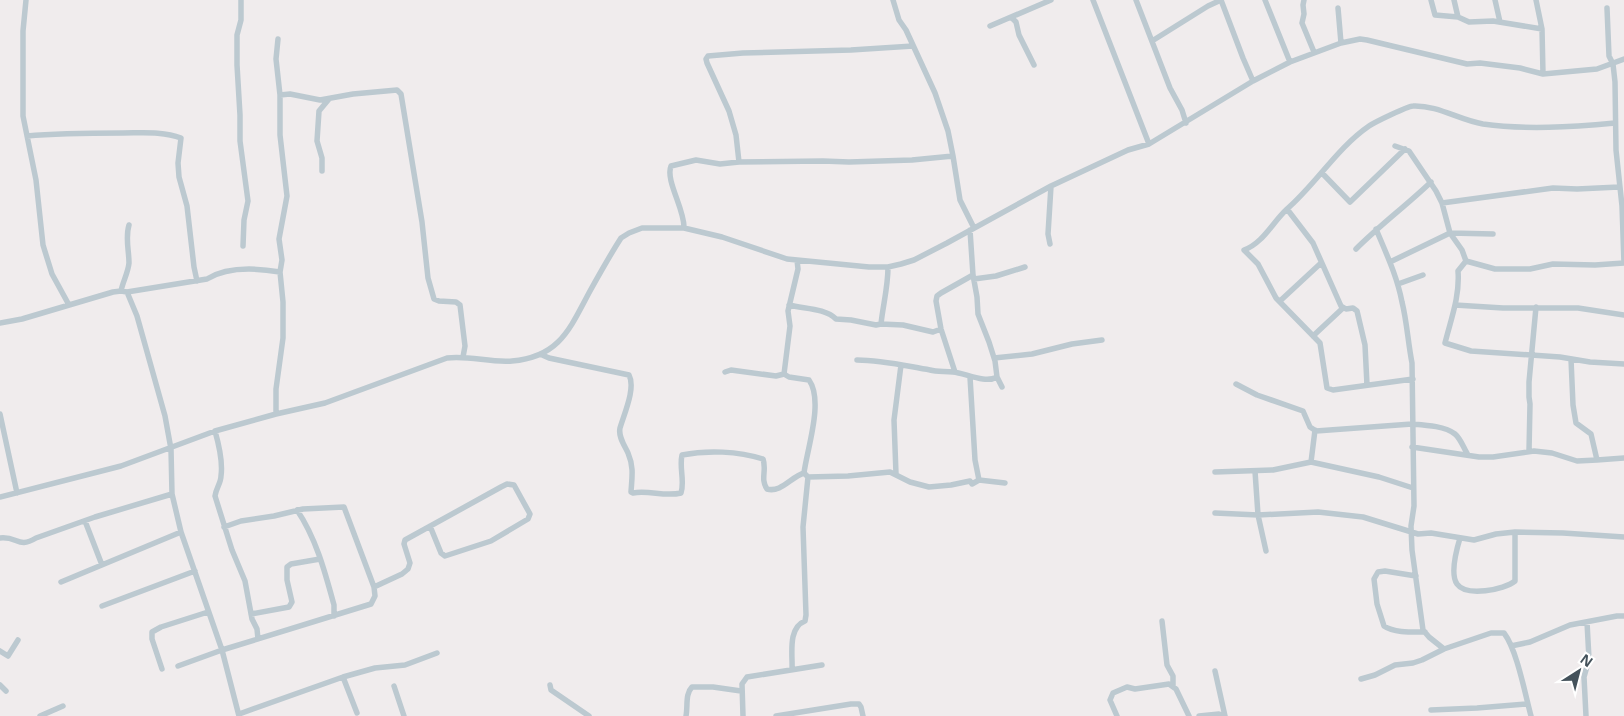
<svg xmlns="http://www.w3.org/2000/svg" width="1624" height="716" viewBox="0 0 1624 716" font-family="'Noto Sans',sans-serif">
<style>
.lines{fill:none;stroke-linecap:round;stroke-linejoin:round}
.minor{stroke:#bcc9d0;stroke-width:5.5}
</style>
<rect width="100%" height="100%" fill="#f0eced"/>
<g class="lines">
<path class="minor" d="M26,0l-3,31v85l13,64 7,65 9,29 17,31
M241,0v20l-4,15v30l3,50v26l8,60 -4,19 -1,26
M893,0l6,20 7,10 29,63 13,38 5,25
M1093,0l56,144
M1136,0l34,88 12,22 4,13
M1221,0l22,58 10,23
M1265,0l25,62
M1304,0l-1,5 1,9 -2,9 12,29
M1431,0l4,15 23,2
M1454,0l4,17 11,5 24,-1 49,8
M1495,0l5,22
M1536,0l6,29 1,45
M1338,8l3,35
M1607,8l2,48 4,8 2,18 1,68 6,56 2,57
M1012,18l4,4 3,13 15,30
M990,26l61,-26
M278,39l-2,20 4,36
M1152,41l56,-35 13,-6
M27,136c32,-3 64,-3 96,-3 19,0 40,-2 58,5l-3,25 1,14 8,29 7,61 3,14
M1395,146l14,5 27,40 6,12 8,30 12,17 4,11 -8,10c2,25 -7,48 -13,72l26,8 89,6 30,5 34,2
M739,162l-3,-27 -7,-24 -22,-48 -1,-4 2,-3 35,-3 108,-3 62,-4
M322,171v-13l-5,-17 2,-30 10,-12
M1322,173l28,29 55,-53
M1442,203l111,-15 24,1 42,-2
M1287,209c-15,14 -24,34 -43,41l14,14 18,34 44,45 7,45 6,2 80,-11
M684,228c1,-18 -19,-48 -13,-62l25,-6 24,4 19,-2 84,-1 26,1 63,-2 41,-4 7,44 14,28
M1376,229c10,24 21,47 26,73 5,20 6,41 10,61l2,143 -3,20 1,24 11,80 6,7 15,12 47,-16h13c13,17 21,61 27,83
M970,230l3,45 4,22 1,17 11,28 6,19 2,16 5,10
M1050,244l-2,-10 3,-48
M1356,249c24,-24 51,-44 75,-67
M1466,261l29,8h35l23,-5 42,1 29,-2
M1390,262l60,-29 43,1
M888,267c0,20 -5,38 -7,57l22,1 30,7 8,-3
M974,279l22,-3 29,-9
M1398,284l25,-9
M121,291c2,-10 7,-18 8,-28 0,-13 -4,-25 0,-38
M127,292l80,-13c21,-13 50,-11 73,-7
M1280,301l41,-38
M789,305c15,4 36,3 47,14l15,1 25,5 5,-1
M1455,305l48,3h75l46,7
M0,323l22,-4 91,-27 8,-1 6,1 10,24 28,100 6,33 1,45 9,38 41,118 17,66
M1313,336l30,-28
M540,354l9,4 80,17c7,13 -5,39 -9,53 -2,9 5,18 8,25 6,14 4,24 3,39l2,1c16,-3 32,4 48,0 4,-12 -2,-25 1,-38 25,-5 56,-4 81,4 4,11 -3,20 4,30 14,4 24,-12 37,-16l4,4 40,-1 42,-4 20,10 19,5 22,-2 19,-4 2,3 7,-4 26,3
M994,358l38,-4 40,-10 30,-4
M1571,359l2,46 3,18 15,11 6,26 27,-2
M857,360c25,0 49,6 73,10 7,2 15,1 23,2 12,1 32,12 44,5
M725,372l6,-2 45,6 8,-2 6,-48 -2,-15 10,-42 -1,-9
M955,372l-14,-43 -5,-28 1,-5 4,-3 32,-18
M784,374l5,3 20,3c15,21 -2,69 -5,93
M970,377l5,83 4,20
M1236,384l21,11 46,16 7,16 6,4 96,-7c13,1 33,2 43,10 6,5 9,15 13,21
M1367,385l-2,-40 -8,-34 -4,-3 -7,1 -5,-3 -28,-63 -26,-34c29,-25 50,-61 82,-83 6,-4 39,-20 44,-20 25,-1 46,14 70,18 43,6 88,3 132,-1
M0,414l17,79
M276,414v-25l7,-51v-36l-3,-30 2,-12 -3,-21 8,-43 -7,-61v-40l10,-1 30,6 33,-6 44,-4 4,4 21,128 6,56 6,21 5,2 17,1 4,3 5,41 -2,11
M215,431c4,14 8,31 6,45 0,7 -5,12 -6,20l17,54 13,31 7,38 5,10 1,10
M1412,447l67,10h14l41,-6 18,2 25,8 20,-1
M1529,451l1,-47 -1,-7v-15l7,-75
M1311,462l4,-32
M1255,471l3,44 8,36
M1215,472l58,-2 38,-8 68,15 34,11
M896,474l-2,-54 7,-55
M0,497l121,-31 94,-35 61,-17 49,-11 122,-45c22,-3 43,5 65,3 48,-4 58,-33 78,-70 10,-18 20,-36 31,-53l8,-5 13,-5h42l38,9 65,22 82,8h19l13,-3 13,-4 33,-17 104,-57 77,-36 21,-6 104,-63 37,-19 51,-19 19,-4 7,1 100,24 13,-1 40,5 23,6 54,-5 27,-10
M297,510c19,28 28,62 37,95v11
M1215,513l43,2 60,-3 45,5 55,17 13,-1 43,7 22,-6 19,-2 48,1 61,4
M85,521l17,44
M0,538c18,-2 18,11 36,0l59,-21 77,-23
M1460,538c-3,10 -10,36 -3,46 9,13 47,6 58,-3v-49
M1416,576l-31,-5 -7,1 -4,7 3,25 7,22c10,7 29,6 41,6
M61,582l120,-50
M374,587l28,-13 6,-5 2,-6 -6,-19 1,-4 96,-53 6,-3 7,1 16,29 -2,5 -37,22 -46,15 -4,-3 -11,-27
M102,606l93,-35
M251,614l38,-7 3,-5 -5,-22v-13l4,-3 29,-5
M1162,621l5,44 6,11v10
M1511,646l19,-4 40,-17 47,-9h7
M0,651l8,5 10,-16
M178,666l44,-16 149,-46 4,-8 -1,-9 -30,-80 -41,2 -29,7 -33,5 -17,6
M162,669l-10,-30v-7l9,-5 47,-15
M792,670c1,-14 -5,-42 13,-49l1,-6 -3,-88 5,-50
M1215,671l10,45
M343,677l14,36
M1361,679l14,-4 20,-10 18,-2 9,-3 22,-11
M0,685l6,6
M550,685l1,5 38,26
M394,686l10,30
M1431,710l46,-2 50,-4
M239,714l104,-37 32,-9 30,-3 32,-12
M40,716l23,-10
M686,716c2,-10 -1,-22 6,-29h21l28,4
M743,716l-1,-32 5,-7 75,-12
M776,716l75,-12h8l2,3 2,9
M1117,716l-7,-16 3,-7 14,-6 8,2 34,-5 7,5 13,27
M1199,716l20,-2 6,2
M1586,716l-2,-39 5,-18 -2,-37"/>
</g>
<g transform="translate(1579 671) rotate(36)" stroke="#ffffff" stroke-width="4" paint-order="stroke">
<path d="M0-4L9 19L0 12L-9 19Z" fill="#44525b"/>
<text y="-8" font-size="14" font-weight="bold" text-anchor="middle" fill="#44525b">N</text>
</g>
</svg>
